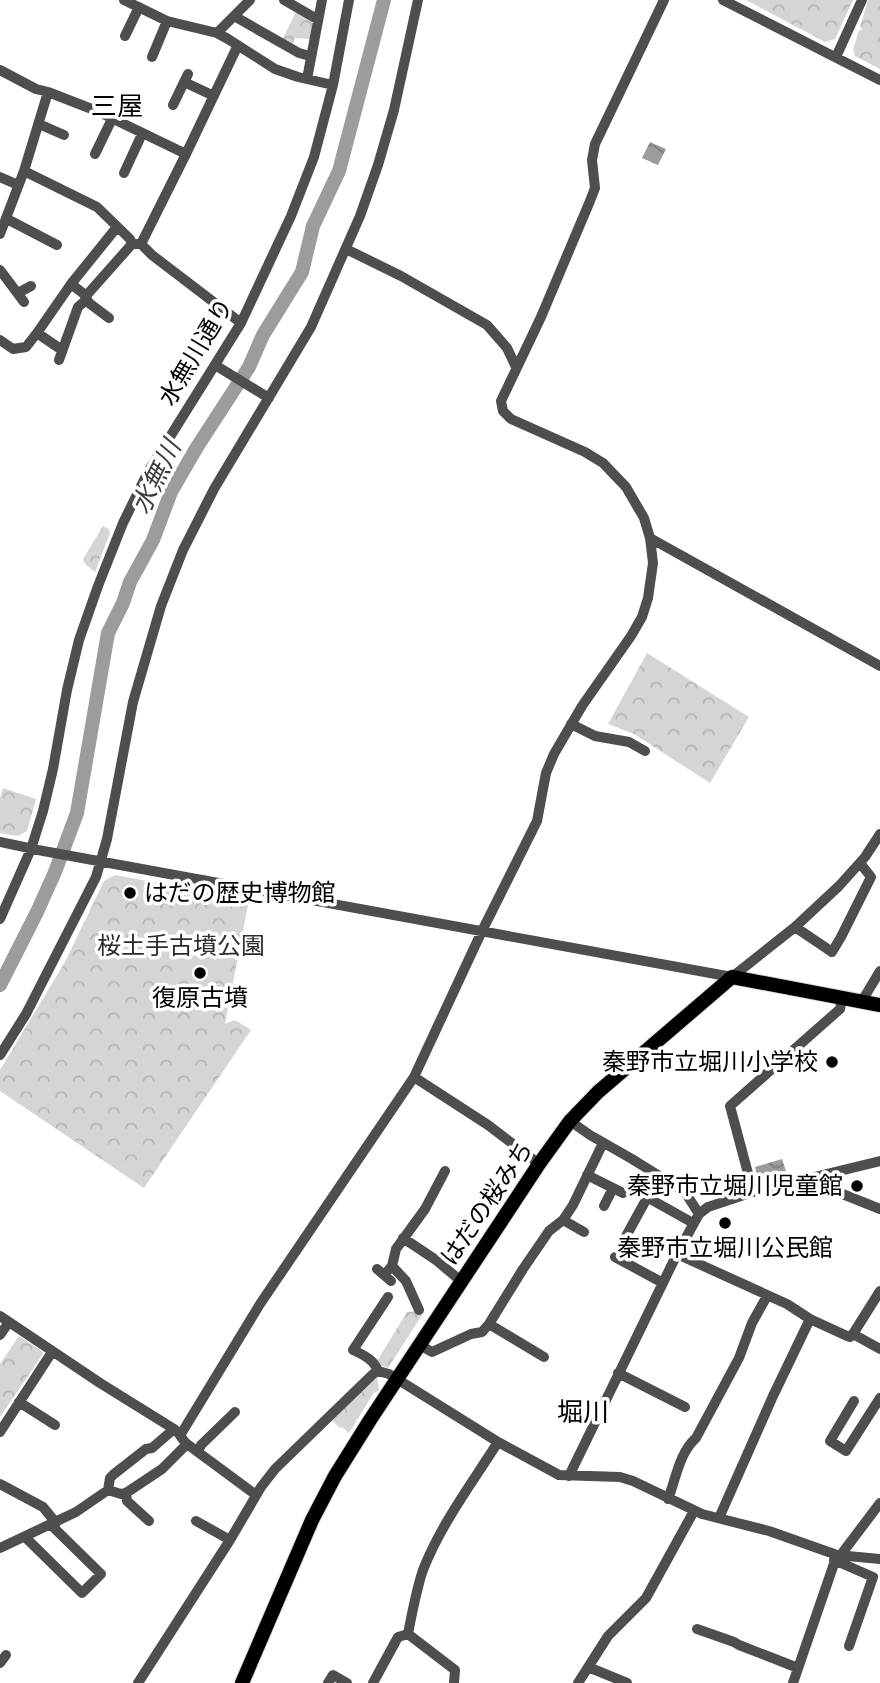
<svg xmlns="http://www.w3.org/2000/svg" width="880" height="1683" viewBox="0 0 880 1683" font-family="Barlow,'Noto Sans JP',sans-serif">
<style>
.forest{fill:url(#forest-crowns)}
.water{fill:url(#water-waves)}
.lines{fill:none;stroke-linecap:round;stroke-linejoin:round}
.river{stroke:#9c9c9c;stroke-width:14}
.major-casing{stroke:#dbdbdb;stroke-width:16}
.minor{stroke:#4e4e4e;stroke-width:10}
.major{stroke:#000;stroke-width:14}
.poi-dot{fill:#000;stroke:#fff;stroke-width:2.5}
.labels{text-anchor:middle;stroke-width:7;stroke-linejoin:round;paint-order:stroke}
.street-label{font-size:24px;fill:#000;stroke:#fff}
.poi-label{font-size:24px;fill:#000;stroke:#fff}
.park-label{font-size:24px;fill:#2c2c2c;stroke:#fff}
.neighbourhood-label{font-size:26px;fill:#000;stroke:#fff}
.water-label{font-size:26px;font-style:italic;fill:#3d3d3d;stroke:#fff}
</style>
<defs>
<pattern id="forest-crowns" width="20" height="18" patternUnits="userSpaceOnUse" patternTransform="scale(1.75)"><rect width="20" height="18" fill="#d5d5d5"/><path d="M2 6a3 3 0 1 1 6 0M12 15a3 3 0 1 1 6 0" fill="none" stroke="#b5b5b5"/></pattern>
<pattern id="water-waves" width="16" height="10" patternUnits="userSpaceOnUse" patternTransform="scale(1.75)"><rect width="16" height="10" fill="#9c9c9c"/><path d="M0 5q4-4 8 0t8 0" fill="none" stroke="#7d7d7d"/></pattern>
</defs>
<rect width="100%" height="100%" fill="#fff"/>
<path class="forest" d="M746,0h107l-18,39 -10,3z
M868,0h12v69l-25,-13 -2,-6 6,-20 2,1 1,-3 -2,-1z
M297,10l16,10 -2,19 -16,-1 -3,8 -10,-6z
M103,526l6,3 1,4 -15,39 -10,-8 -2,-5z
M647,653l102,64 -39,66 -76,-49 -26,-10z
M3,788l33,11 -9,32 -9,5 -18,-3v-35z
M115,875l134,25 -24,124 10,-4 16,10 -107,158 -144,-97v-21l65,-108 39,-81z
M418,1311l4,4 -34,53 -9,-3 -2,-4 30,-49z
M19,1336l24,16v2l-43,63v-53z
M377,1377l2,13 -6,4 -24,39 -7,-6 -2,1 -9,-9 36,-35z"/>
<path class="water" d="M650,142l16,7 -8,16 -16,-7z
M782,1159l5,15 -28,8 -4,-15z"/>
<g class="lines">
<path class="river" d="M0,985l37,-73 18,-40 22,-59 31,-180 15,-30 7,-21 23,-42 18,-48 26,-45 52,-80 14,-32 39,-63 11,-46 26,-55 45,-171"/>
<g class="major-casing">
<path id="major" d="M242,1683l70,-163 23,-44 35,-56 169,-256 31,-43 28,-29 134,-115 148,28"/>
</g>
<path class="minor" d="M124,0l43,21 50,12 11,6 47,30 23,8 35,8
M284,0l33,19
M723,0l157,80
M234,16l65,37 11,3
M217,33l33,-33
M125,36l14,-29
M152,57l15,-36
M836,57l26,-57
M0,70l36,19 12,3 49,19 89,43
M307,79l15,-79
M184,82l30,14
M173,105l15,-31
M39,124l25,11
M95,154l17,-35
M24,171l73,36 33,32 2,5h9l11,11 89,68
M124,173l18,-39
M0,177l18,8
M7,219l50,26
M0,234l24,-63 24,-79
M141,244l45,-90 52,-109
M346,249l55,27 86,49 20,23 9,19
M0,270l24,32
M71,284l13,10 5,9 20,15
M18,293l13,-7
M85,297l47,-53
M37,333l25,17
M0,340l13,9 13,-2 11,-14 34,-49 46,-57
M59,360l19,-53 8,-7
M215,365l54,33
M650,538l230,128
M571,724l24,12 34,6 16,9
M0,842l38,8 694,127 63,-50 44,-41 26,-29 15,-23
M0,919l31,-70 12,-38 10,-42 14,-79 12,-50 19,-54 25,-63 25,-51 93,-149 50,-107 23,-59 19,-72 16,-85
M795,927l37,25 9,-15 30,-60 -11,-14
M862,1001l18,-30
M0,1055l26,-41 70,-137 11,-38 26,-137 28,-96 22,-56 31,-61 97,-162 49,-111 18,-51 16,-55 24,-110
M414,1077l74,48 51,39
M570,1121l20,14 42,24 53,33 14,22
M587,1175l36,18
M815,1178l10,9 55,22
M753,1192l-23,-86 110,-97 2,-11
M643,1195l50,28
M604,1206l9,-18
M563,1220l21,12
M403,1238l33,22 26,22
M625,1238l22,-40
M677,1254l110,50 23,15 37,17 3,1 3,-3 27,15
M615,1257l48,26
M392,1266l14,15 13,29
M377,1269l14,12
M384,1275l8,-9 4,-17 29,-40 20,-38
M0,1316l100,67 74,46c6,4 7,10 13,15l69,51
M489,1324l55,33
M853,1334l27,-43
M0,1335l9,-13
M420,1345l12,7 39,-18 11,-2 7,-8 34,-55 26,-38 14,-11 10,-15 30,-62
M378,1371c-4,-11 -14,-16 -25,-21l35,-53
M618,1373l67,34
M854,1401l-24,40 16,10 34,-53
M19,1402l36,23
M0,1432l52,-80
M181,1434l79,-130 154,-227 68,-146 55,-110 9,-48 8,-19 28,-48 49,-70 11,-19 6,-19 5,-35 -3,-25 -6,-20 -18,-31 -23,-24 -18,-11 -74,-33 -8,-8 -2,-10 40,-84 49,-116 5,-13 -3,-28 3,-16 69,-144
M198,1452l3,-7 34,-33
M569,1476l108,-222 22,-40 9,-7 45,-15 127,-31
M0,1484l43,23 13,16
M108,1490l13,4 5,-1 36,-24 25,-25
M126,1493l1,8 22,20
M668,1499c8,-20 11,-46 28,-61l43,-80 13,-35 15,-27
M719,1518l54,-122 37,-77
M196,1521l34,19
M25,1537l57,56 19,-19 -50,-49
M0,1548l76,-36 32,-22 2,-12 4,-4 32,-25 6,-1 22,-19
M842,1555l1,-3 37,-49
M834,1560l39,17 -24,69
M697,1629l37,13 5,3 59,23
M0,1663l6,-8
M588,1667l39,16
M138,1683l92,-143 31,-53 14,-18 98,-95 5,-3 11,3 109,68 61,33 61,2 13,4 69,33 67,17 68,24 43,4
M328,1683l5,-8 14,8
M373,1683l25,-46 10,-3
M454,1683l1,-13 -47,-36c4,-21 8,-43 15,-64 18,-46 49,-87 75,-128
M578,1683l30,-47 38,-38 48,-87
M793,1683l44,-128"/>
<use href="#major" class="major"/>
</g>
<g class="poi-dot">
<circle cx="130" cy="893" r="7"/>
<circle cx="200" cy="973" r="7"/>
<circle cx="832" cy="1062" r="7"/>
<circle cx="857" cy="1186" r="7"/>
<circle cx="725" cy="1223" r="7"/>
</g>
<g class="labels">
<g class="street-label">
<text transform="translate(196 352) rotate(-59)" y="8">水無川通り</text>
<text transform="translate(487 1203) rotate(-56)" y="8">はだの桜みち</text>
</g>
<g class="poi-label">
<text x="144" y="901" text-anchor="start">はだの歴史博物館</text>
<text x="200" y="1006">復原古墳</text>
<text x="818" y="1070" text-anchor="end">秦野市立堀川小学校</text>
<text x="843" y="1194" text-anchor="end">秦野市立堀川児童館</text>
<text x="725" y="1256">秦野市立堀川公民館</text>
</g>
<g class="park-label">
<text x="181" y="954">桜土手古墳公園</text>
</g>
<g class="neighbourhood-label">
<text x="117" y="115">三屋</text>
<text x="583" y="1421">堀川</text>
</g>
<g class="water-label">
<text transform="translate(156 477) rotate(-64)" y="9">水無川</text>
</g>
</g>
</svg>
